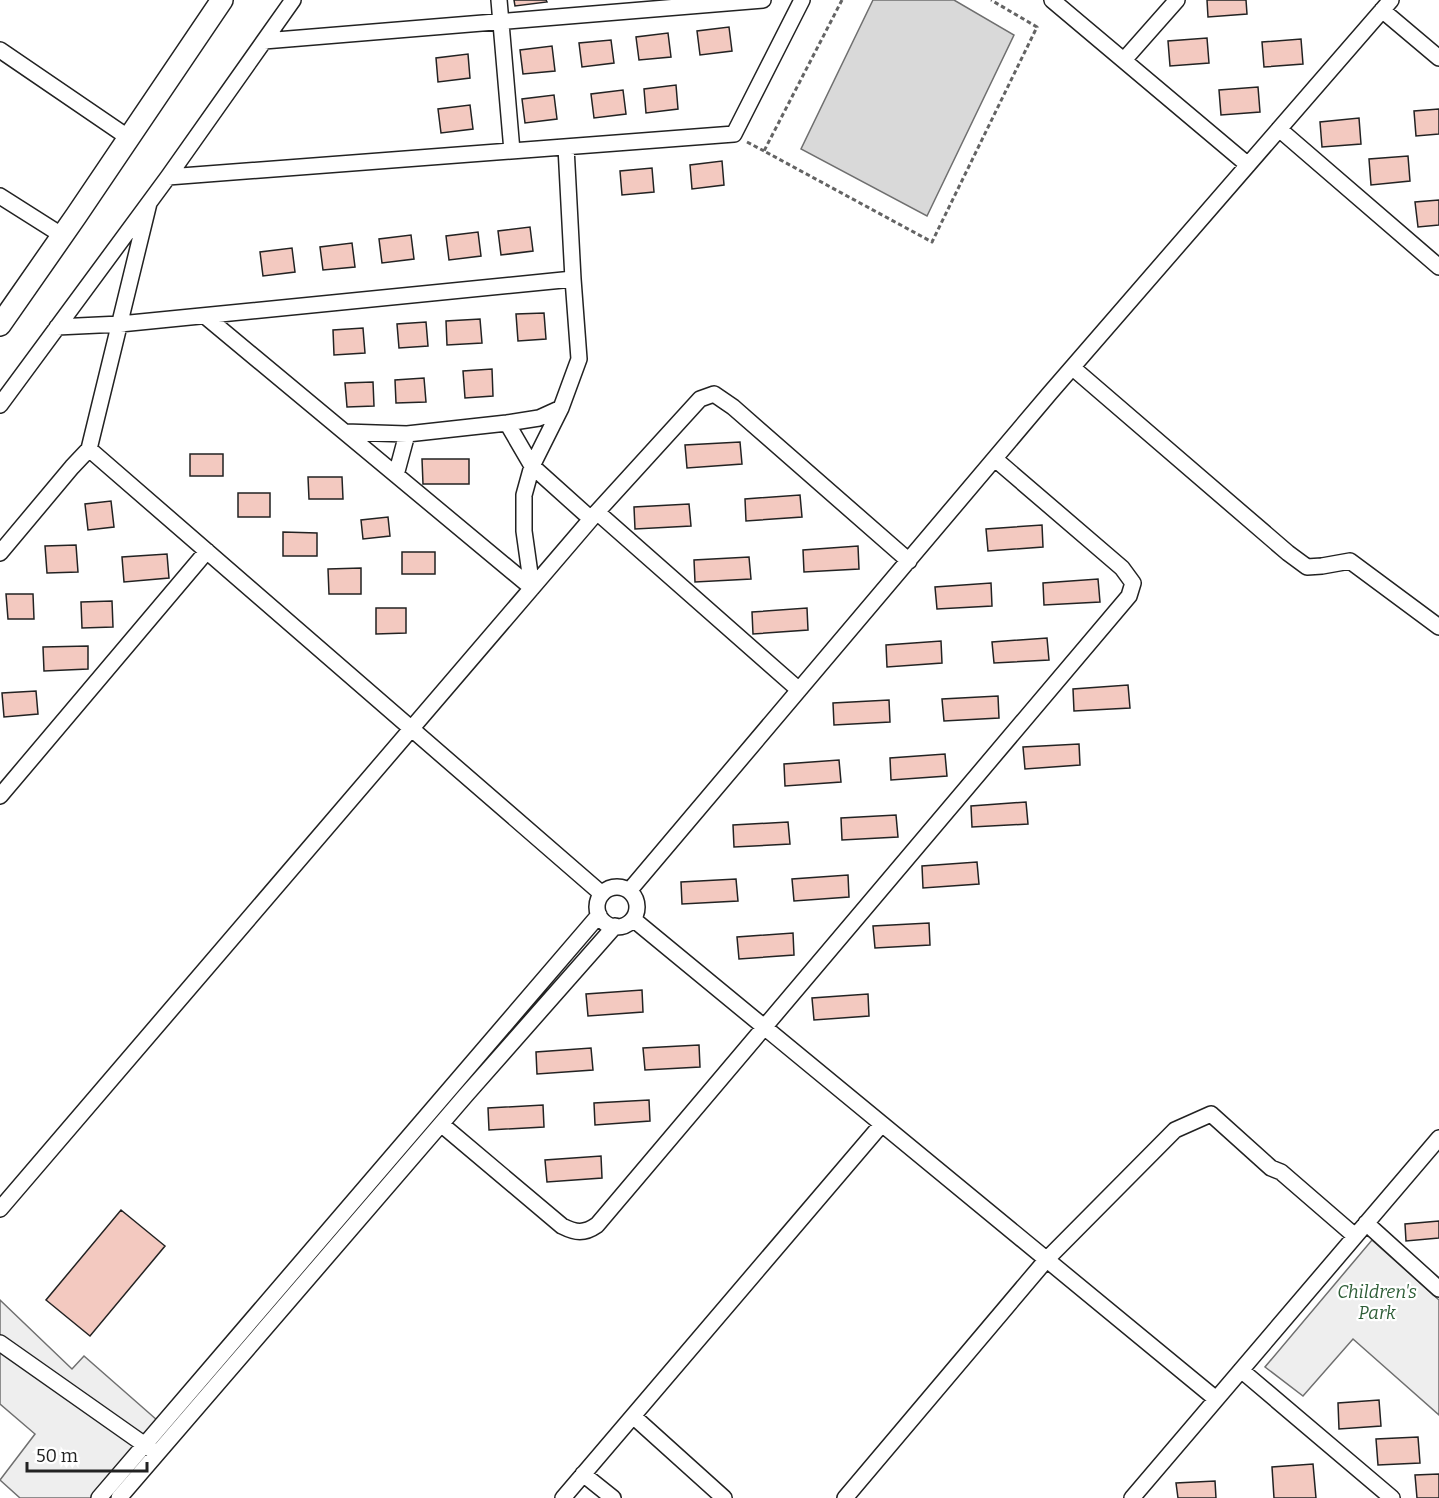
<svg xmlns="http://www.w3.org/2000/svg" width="1439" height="1498" viewBox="0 0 1439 1498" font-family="Bitter,serif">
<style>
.green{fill:#eee;stroke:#6f6f6f;stroke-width:1.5}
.water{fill:#d9d9d9;stroke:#6f6f6f;stroke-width:1.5}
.building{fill:#f3c9c0;stroke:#222;stroke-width:1.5}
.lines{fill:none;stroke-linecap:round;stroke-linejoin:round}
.street-casing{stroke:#222;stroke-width:18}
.secondary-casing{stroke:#222;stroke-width:24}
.path{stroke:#646464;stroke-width:3;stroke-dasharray:4.5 3;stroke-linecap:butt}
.street{stroke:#fff;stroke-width:15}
.secondary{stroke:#fff;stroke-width:21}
.labels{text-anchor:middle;stroke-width:4.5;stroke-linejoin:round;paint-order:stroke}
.park-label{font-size:18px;font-style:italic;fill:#2f5e38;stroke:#fff}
</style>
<rect width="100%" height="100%" fill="#fff"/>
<path class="green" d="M1372,1240l67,60v115l-86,-76 -50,57 -38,-29z
M0,1300l72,69 12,-13 73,64 -66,78h-71l-20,-18 35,-46 -35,-30z"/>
<path class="water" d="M873,0h81l60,35 -87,181 -126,-67z"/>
<path class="building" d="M514,0h32l1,2 -32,4z
M1207,0h39l1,14 -39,3z
M729,27l3,24 -32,4 -3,-24z
M668,33l3,24 -32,3 -3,-23z
M1207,38l2,25 -39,3 -2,-25z
M1301,39l2,25 -39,3 -2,-25z
M611,40l3,23 -32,4 -3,-24z
M552,46l3,25 -32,3 -3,-24z
M468,54l2,24 -32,4 -2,-24z
M676,85l2,24 -32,4 -2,-24z
M1258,87l2,25 -39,3 -2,-25z
M623,90l3,24 -32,4 -3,-24z
M554,95l3,24 -32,4 -3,-24z
M470,105l3,24 -32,4 -3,-24z
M1439,109v25l-23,2 -2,-25z
M1359,118l2,26 -39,3 -2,-25z
M1408,156l2,25 -39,4 -2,-26z
M722,161l2,24 -32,4 -2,-24z
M652,168l2,24 -32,3 -2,-24z
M1439,200v25l-21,2 -3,-25z
M530,227l3,24 -32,4 -3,-24z
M478,232l3,24 -32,4 -3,-24z
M411,235l3,24 -32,4 -3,-24z
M352,243l3,24 -32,3 -3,-23z
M292,248l3,24 -32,4 -3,-24z
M544,313l2,26 -28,2 -2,-27z
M480,319l2,24 -35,2 -1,-24z
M426,322l2,24 -29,2 -2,-24z
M363,328l2,25 -31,2 -1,-25z
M492,369l1,27 -28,2 -2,-27z
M424,378l2,24 -30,1 -1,-23z
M373,382l1,24 -27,1 -2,-24z
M740,442l2,22 -55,4 -2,-23z
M190,454h33v22h-33z
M422,459h47v25h-46z
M308,477h34l1,22h-34z
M238,493h32v24h-32z
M800,495l2,22 -56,4 -1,-22z
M111,501l3,26 -26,3 -3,-26z
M689,504l2,22 -56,3 -1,-22z
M388,517l2,19 -27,3 -2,-19z
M1042,525l1,22 -55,4 -2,-22z
M283,532l34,1v23h-34z
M76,545l2,27 -31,1 -2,-27z
M858,546l1,23 -55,3 -1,-22z
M402,552h33v22h-33z
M167,554l2,24 -45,4 -2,-25z
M749,557l2,22 -56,3 -1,-22z
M361,568v26h-32l-1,-25z
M1098,579l2,23 -56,3 -1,-22z
M991,583l1,23 -55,3 -2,-22z
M6,594h27l1,25h-26z
M112,601l1,26 -31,1 -1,-26z
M376,608h30v25l-30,1z
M807,608l1,22 -55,4 -1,-22z
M1047,638l2,22 -55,3 -2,-21z
M941,641l1,22 -55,4 -1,-22z
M88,646v23l-44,2 -1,-24z
M1128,685l2,23 -56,3 -1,-22z
M36,691l2,23 -34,3 -2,-24z
M998,696l1,22 -55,3 -2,-22z
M889,700l1,22 -56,3 -1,-22z
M1079,744l1,21 -55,4 -2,-22z
M945,754l2,22 -56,4 -1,-22z
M839,760l2,22 -56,4 -1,-22z
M1026,802l2,22 -56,3 -1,-21z
M896,815l2,22 -56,3 -1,-22z
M788,822l2,22 -56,3 -1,-22z
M977,862l2,22 -56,4 -1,-22z
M848,875l1,22 -55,4 -2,-22z
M736,879l2,22 -56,3 -1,-22z
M929,923l1,22 -55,3 -2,-22z
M793,933l1,22 -55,4 -2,-22z
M642,990l1,22 -55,4 -2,-22z
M868,994l1,22 -55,4 -2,-22z
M699,1045l1,22 -55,3 -2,-22z
M591,1048l2,22 -56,4 -1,-22z
M649,1100l1,21 -55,4 -1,-22z
M543,1105l1,22 -55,3 -1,-22z
M601,1156l1,22 -55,4 -2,-22z
M121,1210l44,36 -75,90 -44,-36z
M1439,1221v17l-33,3 -1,-17z
M1379,1400l2,26 -42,3 -1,-26z
M1418,1437l2,26 -42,2 -2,-26z
M1313,1464l3,34h-42l-2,-31z
M1439,1474v24h-22l-2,-23z
M1215,1481l1,17h-38l-2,-15z"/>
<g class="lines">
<g class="street-casing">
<path id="street" d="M499,0l13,151
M1052,0l196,165
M1382,10l57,48
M264,41l499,-41
M0,50l129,88
M1124,60l53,-60
M1279,129l160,138
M168,177l566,-43 68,-134
M0,196l63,40
M149,203l-60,246 513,445
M205,316l327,272
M57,327l63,-3 453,-45 -7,-132
M1073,368l215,185 19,14 15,-1 28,-5 89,66
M0,405l168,-228 125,-177
M507,423l25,43 59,53
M345,432l62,2 100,-11 32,-5 22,-10
M396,475l11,-41
M597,512l103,-113 14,-5 19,13 176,154
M0,553l72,-86 17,-18
M532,588l-8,-57v-36l8,-29 29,-58 18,-49 -6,-80
M0,796l207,-245
M597 907a20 20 0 1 1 40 0a20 20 0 1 1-40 0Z
M629,891l421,-498 341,-393
M633,919l583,480
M441,1124l121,102c14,7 22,8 35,-1l532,-629 4,-13 -11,-15 -127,-109
M0,1209l597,-697 202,178
M1366,1223l73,66
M0,1343l152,107
M1241,1370l151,128
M633,1416l91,82
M583,1474l30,24
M99,1498l500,-583
M119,1498l347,-403 149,-169
M563,1498l319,-374
M845,1498l202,-239 128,-129 36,-16 60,54 10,4 74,64
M1132,1498l307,-360"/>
</g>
<g class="secondary-casing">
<path id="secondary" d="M0,325l76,-109 146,-216"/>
</g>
<path class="path" d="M842,0l-78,151 168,91 105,-215 -46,-27
M747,142l17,9"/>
<use href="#street" class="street"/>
<use href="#secondary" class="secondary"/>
</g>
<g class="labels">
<g class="park-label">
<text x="1377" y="1298">Children's<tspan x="1377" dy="21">Park</tspan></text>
</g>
</g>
<path d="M27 1462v9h120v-9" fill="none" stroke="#222222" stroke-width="3"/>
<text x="36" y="1462" font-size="18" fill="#222222" stroke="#ffffff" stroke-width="4.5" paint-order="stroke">50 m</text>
</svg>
